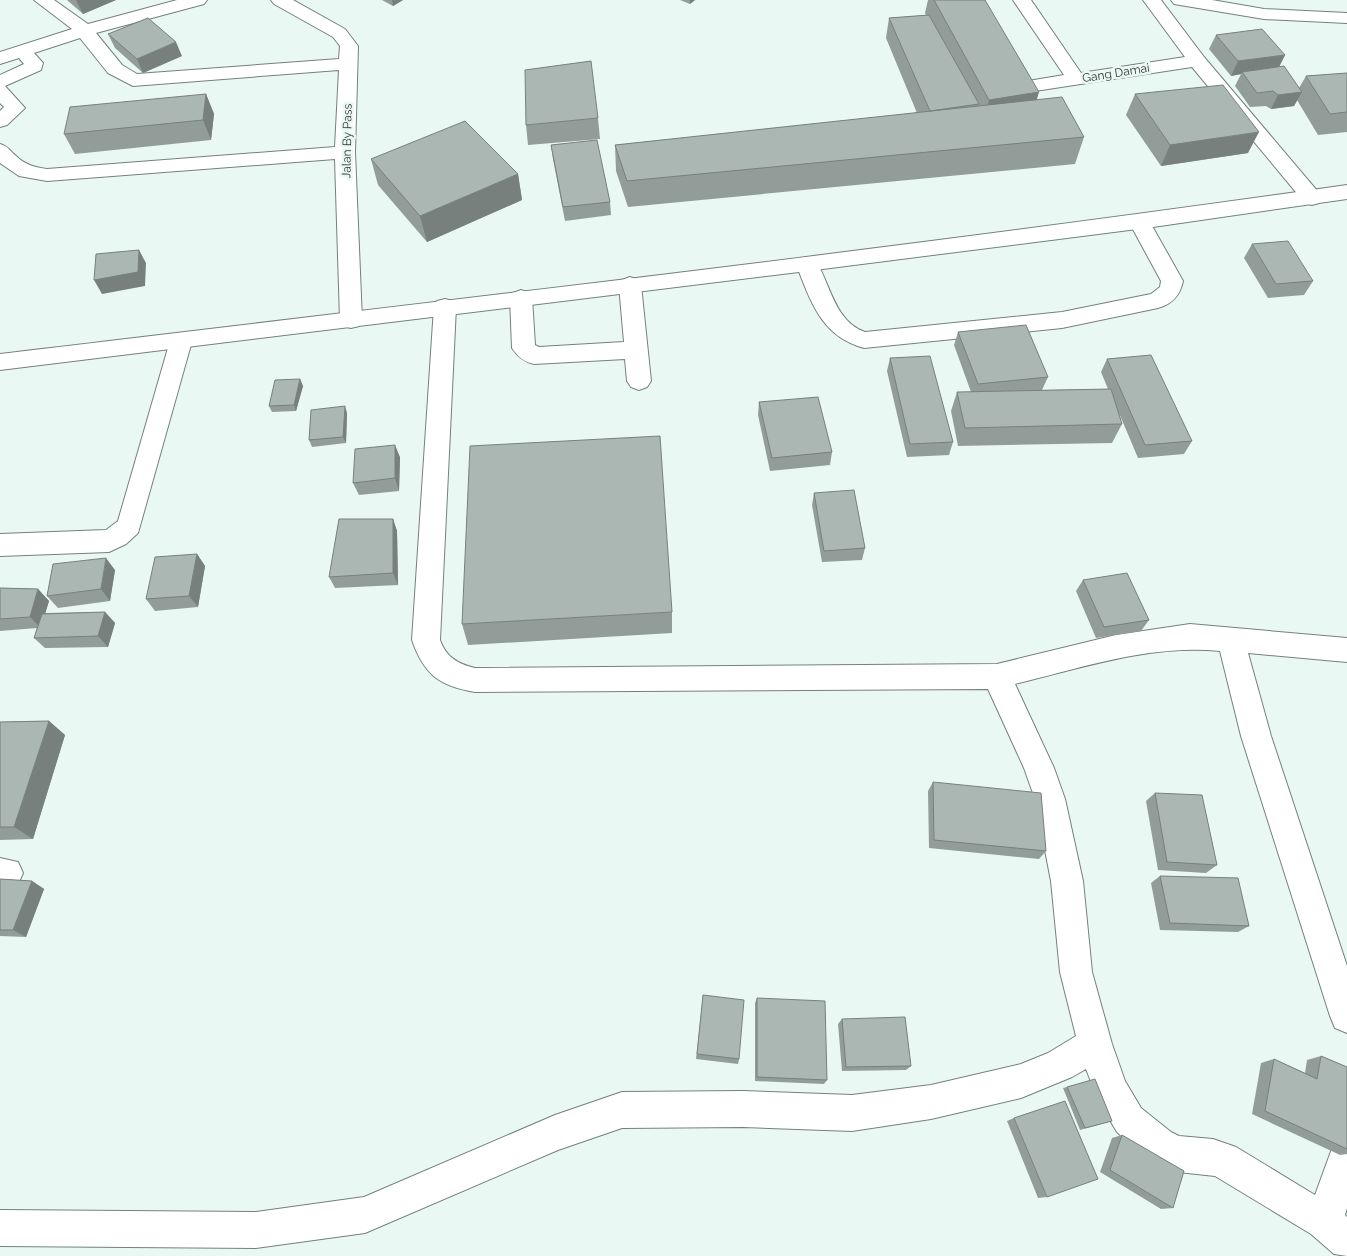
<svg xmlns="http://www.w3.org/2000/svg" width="1347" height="1256" viewBox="0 0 1347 1256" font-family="Raleway,sans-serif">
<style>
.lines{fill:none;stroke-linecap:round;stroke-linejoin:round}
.minor-casing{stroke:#74807c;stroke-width:2}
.highway-casing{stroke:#74807c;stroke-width:2}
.minor{fill:#fff;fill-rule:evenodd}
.highway{fill:#fff;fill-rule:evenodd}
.wall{fill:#929d9a}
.shaded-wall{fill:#77807d}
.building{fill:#aab7b3;stroke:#77807d}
.labels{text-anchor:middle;stroke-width:5;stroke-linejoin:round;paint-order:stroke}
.far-street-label{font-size:12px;fill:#333836;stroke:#eaf8f3}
</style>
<rect width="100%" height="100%" fill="#eaf8f3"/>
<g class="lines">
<g class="minor-casing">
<path id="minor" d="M34,0h20l34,24 89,-24h30l-3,4 -108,29 26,32 15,9 202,-15 1,-13 -7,-9 -59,-33 -3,-4h22l52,29 13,17 -3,106 7,168 -3,6 -8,2 -8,-2 -3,-6 -5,-161 -288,22 -28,-5 -19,-13v-19c8,2 10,7 16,12 9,9 19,11 31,13l288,-22 4,-77 -206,16 -25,-13 -28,-35 -46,15 9,10 -2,7 -36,16 20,22 -18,17 -7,2v-16l4,-4 -4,-4v-28l24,-11 -5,-6 -19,6v-12l72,-23z
M1013,0h18l50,73 104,-16 -42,-57h18l43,57 115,136 3,5 -3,5 -7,2 -7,-2 -113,-136 -157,24 -7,-2 -2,-4 2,-4 36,-6z
M1171,0h41l52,9 83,4v10l-83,-4 -90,-15z
M1140,215l7,2 36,64c-3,15 -11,23 -25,27l-96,20 -198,20c-43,-12 -53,-46 -68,-84l3,-5 8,-2 8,2c15,24 19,62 50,73l197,-20 89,-18 9,-7 1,-6 -32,-59 4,-5z
M630,277l8,3 3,5 10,96 -4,6 -8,3 -8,-3 -4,-6 -2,-22 -91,5c-10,-2 -16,-7 -22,-16l-2,-50 3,-5 8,-3 8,3 3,5 3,47 4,2 85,-5 -5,-57 3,-5z
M445,299l8,2 3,6 -16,333c6,17 18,24 35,28l522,-4 119,-29 74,-11 157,14v24l-99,-9 23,83 76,230v67l-12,-5 -5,-12 -89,-280 -21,-85c-69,-7 -139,17 -205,33l39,84 11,31 18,82 9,91 20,72 13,37 16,27 30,24 8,4 34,3 23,8 79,48 19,-52 13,-5v70l-2,7 2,2v39l-13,-2 -23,-20 -96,-58 -37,-4 -33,-14 -28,-26 -18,-30 -13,-33 -14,8 -51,21 -90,21 -79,12 -109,-4 -121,1 -64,22 -193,83 -109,15 -256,-2v-36l256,2 108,-15 191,-82 67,-23 121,-1 109,4 79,-10 90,-21 27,-11 28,-17 -16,-64 -9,-91 -16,-82 -11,-31 -36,-79 -513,3c-35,-6 -51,-17 -63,-52l22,-333 3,-6z
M181,333l8,2 3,6 -54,192 -12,11 -17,8 -109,4v-22l106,-4 12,-9 52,-180 3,-6z
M0,858l18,4 5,11 -5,11 -18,4z"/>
</g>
<g class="highway-casing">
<path id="highway" d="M1347,185v14l-194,28 -346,44 -807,99v-16c449,-54 899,-105 1347,-169z"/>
</g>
<use href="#minor" class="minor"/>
<use href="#highway" class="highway"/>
</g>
<path class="wall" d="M67,0h49l-33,14z
M382,0h21l-10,6z
M680,0h15l-5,4z
M928,0h57l52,100 47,37 -9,27 -447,43 -12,-36 -1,-26 302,-32 -31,-75 3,-20 37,-3 -1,-2z
M108,34l74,22 -39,17 -28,-25z
M1216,35l69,20 -6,12 20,21 7,-12 41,-3v59l-29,3 -21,-35 -3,6 -23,3 -5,-3 -16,1 -15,-21 6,-12 -10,2 -22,-27z
M206,94l8,20 -3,26 -136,14 -11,-20z
M1135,94l113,59 -87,13 -35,-51z
M598,118l2,21 -72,6 -2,-20z
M551,145l59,57 1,13 -46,6 -12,-62z
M371,159l147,15 4,26 -95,42 -49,-57z
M1252,244l61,37 -9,14 -36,3 -24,-40z
M958,332l90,45 -6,13 66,-1 -7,-17 6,-13 85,82 -8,13 -46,4 -19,-45 3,11 -10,19 -154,3 -7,-35 6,-19h14l-17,-47z
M890,358l63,84 -4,13 -42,2 -20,-86z
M300,379l3,7 -7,25 -24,1 -3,-6z
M759,402l73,50 -2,13 -60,6 -12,-56z
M347,413l-1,30 -34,4 -3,-7z
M400,457l-1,34 -40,4 -6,-12z
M814,493l51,55 -3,12 -40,2 -10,-57z
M393,519l4,12 1,54 -63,3 -6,-11z
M197,554l8,12 -7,41 -43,4 -9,-12z
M115,570l-5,31 -52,7 -11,-12z
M1083,580l66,40 -8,11 -45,7 -20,-47z
M0,588l38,1 11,12 -4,12 60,-1 10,11 -7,24 -63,1 -11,-10 3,-10 -37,3z
M672,612v21l-204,12 -6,-21z
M49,721l16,14 -32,104 -33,1v-118z
M933,782l113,69 -7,8 -110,-11 -1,-57z
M1155,793l62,72 -11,8 -48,-3 -12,-69z
M1160,876l89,50 -11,6 -78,-2 -9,-47z
M0,879l32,2 12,8 -18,48 -26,-1z
M703,995l36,64 -1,5 -42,-5z
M757,998l70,82 -3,4 -69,-3v-78z
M842,1019l69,47 -5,4 -64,1 -4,-47z
M1321,1056l26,11v87l-7,1 -88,-41 9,-51 13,-4 31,14 2,-13z
M1067,1087l45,34 -32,9 -17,-42z
M1014,1118l33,79 -9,1 -31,-77z
M1122,1135l51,73 -12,1 -61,-37 12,-34z"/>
<path class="shaded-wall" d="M76,0h40l-33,14z
M392,0h11l-10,6z
M690,0h5l-5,4z
M176,42l6,14 -39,17 -6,-14z
M1285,55l-7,14 -36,3 -1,2 -10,2 7,-15z
M1039,92l-6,21 -49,8 5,-21z
M1302,92l-8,14 -23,3 7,-14z
M206,94l8,20 -3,26 -8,-20z
M1259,132l-11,21 -87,13 9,-21z
M518,174l4,26 -95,42 -7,-26z
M139,250l7,13 -1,23 -43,8 -8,-14z
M300,379l3,7 -7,25 -2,-6z
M345,406l2,7 -1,30 -3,-6z
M395,445l5,12 -1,34 -4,-13z
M393,519l4,12 1,54 -5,-12z
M197,554l8,12 -7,41 -9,-11z
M106,558l9,12 -5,31 -9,-12z
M38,589l11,12 -8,27 -11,-11z
M105,612l10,11 -7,24 -10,-11z
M49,721l16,14 -32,104 -19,-12z
M32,881l12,8 -18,48 -13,-7z"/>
<path class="building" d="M934,0h51l54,92 -50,8z
M929,15l50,89 -49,7 -41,-93z
M148,18l28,24 -39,17 -29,-25z
M1262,29l23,26 -47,6 -22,-26z
M591,61l7,57 -72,7 -1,-55z
M1284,66l18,26 -24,3 -5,-4 -16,2 -15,-21z
M1347,73v39l-17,2 -24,-38z
M1223,85l36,47 -89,13 -35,-51z
M206,94l-3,26 -139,14 6,-27z
M1062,97l22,40 -457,44 -12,-36z
M465,121l53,53 -98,42 -49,-57z
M597,140l13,62 -47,5 -12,-62z
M1288,241l25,40 -37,3 -24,-40z
M139,250l-1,22 -44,8 2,-26z
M1026,325l22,52 -70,7 -20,-52z
M1151,355l41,86 -47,4 -38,-86z
M930,356l23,86 -43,2 -20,-86z
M300,379l-6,26 -25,1 6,-26z
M1111,389l11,35 -157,4 -8,-36z
M818,397l14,55 -60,6 -13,-56z
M345,406l-2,31 -34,3 2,-30z
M660,436l12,176 -210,12 8,-178z
M395,445v33l-42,5 2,-34z
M854,490l11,58 -41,3 -10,-58z
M339,519h54v54l-64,4z
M197,554l-8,42 -43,3 9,-42z
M106,558l-5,31 -54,7 6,-32z
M1127,573l22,47 -45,7 -21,-47z
M0,588l38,1 -8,28 -30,2z
M105,612l-7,24 -64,2 8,-24z
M49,721l-35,106h-14v-105z
M933,782l108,11 5,58 -112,-11z
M1155,793l47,2 15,70 -50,-3z
M1160,876l78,2 11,48 -79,-3z
M0,879l32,2 -19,49h-13z
M703,995l41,5 -5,59 -42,-5z
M757,998l68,3 2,79 -70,-3z
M905,1017l6,49 -65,1 -4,-48z
M1321,1056l26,11v82l-82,-38 9,-52 43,20z
M1095,1079l17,42 -27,7 -18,-41z
M1065,1101l33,78 -51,18 -33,-79z
M1122,1135l62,36 -11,37 -63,-38z"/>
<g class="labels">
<g class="far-street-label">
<text transform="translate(1116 73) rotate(-9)" y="4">Gang Damai</text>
<text transform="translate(347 141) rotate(-89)" y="4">Jalan By Pass</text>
</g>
</g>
</svg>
